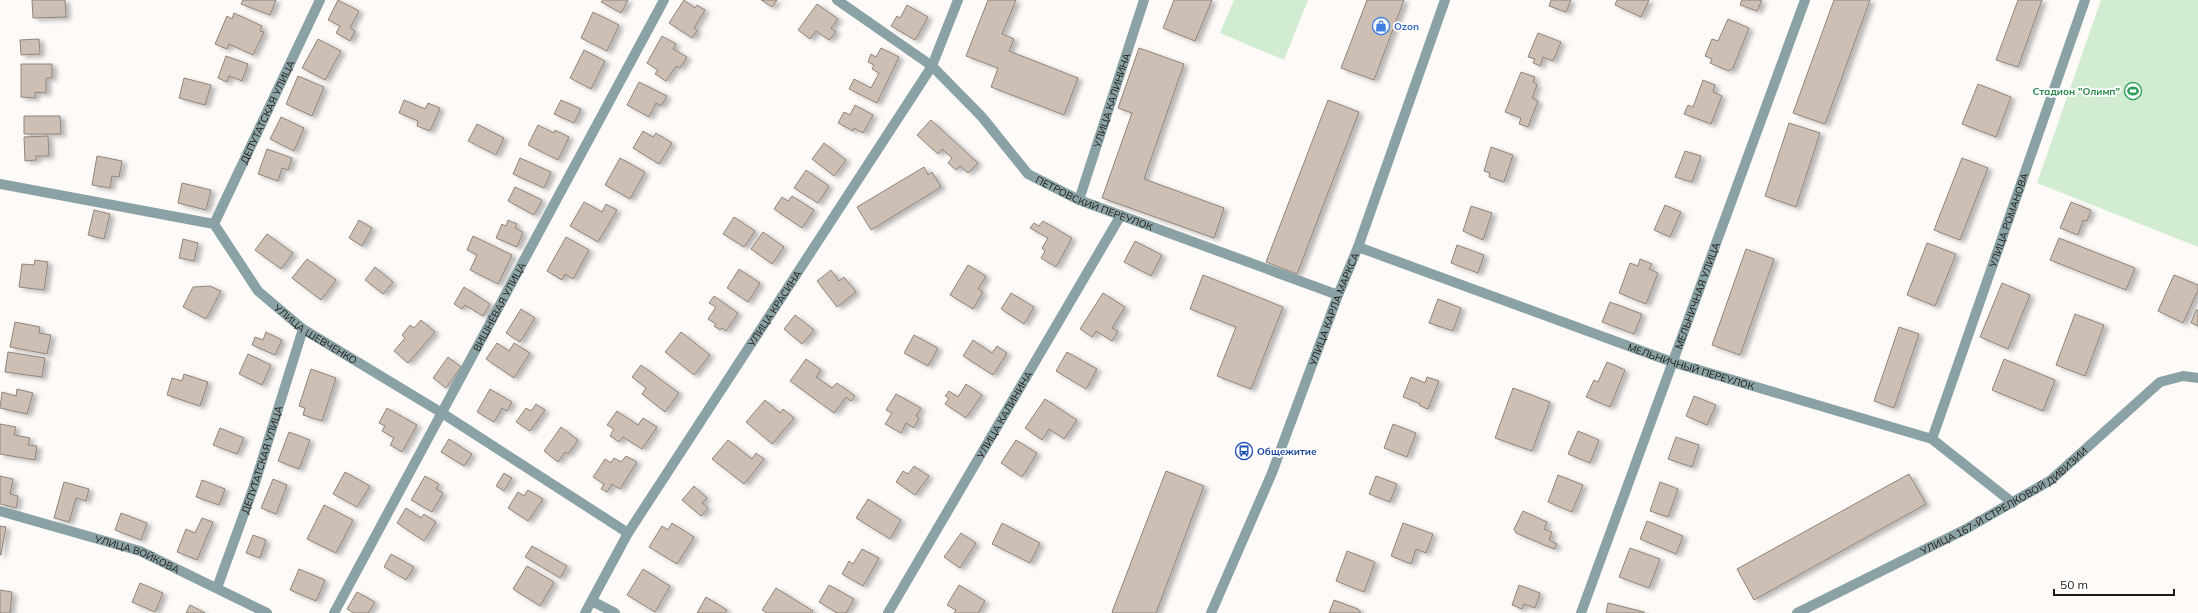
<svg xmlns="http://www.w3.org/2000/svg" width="2198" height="613" viewBox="0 0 2198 613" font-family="Mulish,sans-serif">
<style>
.green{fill:#d1ecd0}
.building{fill:#cdbfb3;stroke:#918479;filter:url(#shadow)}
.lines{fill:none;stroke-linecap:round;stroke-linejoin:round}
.minor{stroke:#8aa2a5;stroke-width:10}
.tertiary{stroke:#8aa2a5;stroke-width:10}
.labels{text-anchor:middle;stroke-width:3.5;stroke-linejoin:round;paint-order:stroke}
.shop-label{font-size:10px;font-weight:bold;fill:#366cbe;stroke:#fff;text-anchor:start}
.leisure-label{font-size:10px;font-weight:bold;fill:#27864d;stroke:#fff;text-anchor:end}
.street-label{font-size:10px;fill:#1c1713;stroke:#fff}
.transit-label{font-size:10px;font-weight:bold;fill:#164399;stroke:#fff;text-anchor:start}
</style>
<defs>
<filter id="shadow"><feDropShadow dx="4.5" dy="2.5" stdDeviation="2" flood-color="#0004"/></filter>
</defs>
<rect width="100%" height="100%" fill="#fdfaf8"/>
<path class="green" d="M1234,0h74l-24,60 -64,-27z
M2101,0h97v247l-161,-64z"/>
<path class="building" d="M32,0h33l1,17 -33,1z
M243,0h33l-6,15 -29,-11z
M338,0l21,11 -9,17 5,3 -5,10 -14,-8 4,-7 -12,-6z
M603,0h25l-7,13 -20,-11z
M684,0l11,8 2,-3 8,5 -11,18 3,3 -5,7 -23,-15z
M761,0h16l-5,7z
M988,0h28l-14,34 12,5 -5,12 69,27 -14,37 -73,-28 7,-19 -32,-12z
M1174,0h38l-17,41 -32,-13z
M1367,0h37l-30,80 -33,-12z
M1551,0h20l-5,12 -17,-6z
M1617,0h32l-8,17 -26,-12z
M1742,0h20l-5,11 -17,-6z
M1834,0h36l-45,124 -32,-11z
M2018,0h24l-24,67 -22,-7z
M817,4l21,15 -7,9 5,4 -7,8 -13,-9 -6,8 -12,-9z
M907,5l21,12 -13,23 -24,-14 6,-10 3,2z
M593,12l26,13 -12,26 -26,-13z
M234,13l28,13 -2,5 4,1 -11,23 -24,-11 -2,5 -12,-5 12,-28 5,3z
M1728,19l21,9 -16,40 -4,3 -19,-8 2,-4 -7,-3 7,-17 6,2z
M1538,33l23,9 -8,19 -10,-4 -3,9 -7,-3 2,-4 -7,-2z
M662,36l14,8 -3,5 14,8 -7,11 -4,-2 -10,15 -11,-7 3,-4 -11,-7z
M39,39l1,15 -19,1 -1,-15z
M318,39l23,12 -16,29 -23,-12z
M881,48l18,9 -22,46 -28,-14 5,-10 17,9 8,-15 -7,-4 2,-4 -6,-3 3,-8 5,3z
M1139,48l45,16 -40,115 80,29 -10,30 -112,-40 30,-85 -14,-5z
M584,50l21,11 -14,28 -21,-11z
M226,56l22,8 -6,17 -13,-5 -2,6 -9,-4z
M21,64h31v14h-6v15l-11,-1v6l-14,-1z
M1521,72l14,5 -2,5 4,3 -5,13 6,3 -10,26 -9,-3 2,-6 -16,-6z
M298,76l26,11 -12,29 -26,-12z
M184,78l27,7 -6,20 -26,-7z
M1703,80l12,5 -2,7 9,4 -11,28 -27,-10 4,-9 5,2z
M639,82l28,14 -6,10 -5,-3 -7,14 -22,-12z
M1978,84l33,13 -15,40 -34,-13z
M404,100l21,9 3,-6 12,5 -10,23 -13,-5 1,-5 -19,-8z
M561,100l20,9 -7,14 -20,-9z
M1328,100l31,12 -62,162 -31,-12z
M855,105l18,10 -10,18 -9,-5 -1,3 -15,-8 6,-11 6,3z
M24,116h36l1,18h-37z
M281,117l23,11 -10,23 -24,-12z
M931,120l47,43 -10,10 -8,-7 -4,4 -8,-7 4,-5 -10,-9 -4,5 -21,-19z
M1789,123l31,10 -24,74 -31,-11z
M477,124l27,14 -8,17 -28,-14z
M538,125l16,8 1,-3 14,7 -11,23 -30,-15z
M643,131l10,6 3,-4 16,10 -13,21 -26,-16z
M48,136l1,20h-13v4l-11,1 -1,-24z
M824,143l22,17 -12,16 -22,-17z
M1491,147l22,8 -9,27 -15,-5 1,-4 -6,-2z
M267,149l25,9 -4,12 -6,-2 -4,13 -20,-7z
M1685,151l16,5 -9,26 -17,-5z
M97,156l25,5 -3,16 -7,-1 -2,12 -18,-3z
M520,158l31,14 -7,16 -31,-14z
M620,158l25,14 -15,27 -25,-14z
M1962,158l26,10 -28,72 -26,-10z
M924,167l4,8 4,-3 9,15 -70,43 -14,-23z
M806,170l23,16 -11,17 -24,-15z
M182,183l29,7 -5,20 -28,-7z
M515,187l27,13 -8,15 -26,-14z
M792,196l22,14 -12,18 -28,-19 8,-12 6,4z
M584,202l18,10 4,-8 11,6 -19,32 -28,-16z
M2071,202l20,8 -4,11 -4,-1 -5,15 -18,-7z
M1665,205l16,7 -11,25 -16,-7z
M1471,206l21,7 -9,27 -20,-9z
M94,210l16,4 -6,25 -16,-4z
M734,217l21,14 -11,16 -21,-13z
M359,220l13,8 -10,18 -13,-8z
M508,220l9,4 -2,4 8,4 -6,15 -21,-9 6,-14 4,2z
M1043,221l29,17 -16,29 -15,-9 4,-7 -3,-3 6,-10 -18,-10 4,-5 5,3z
M763,232l21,15 -12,17 -21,-15z
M267,234l26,19 -12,16 -26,-19z
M473,236l39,19 -14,29 -28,-14 7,-15 -10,-5z
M566,237l23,13 -16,29 -8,-5 -3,6 -15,-9z
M2059,238l76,30 -9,22 -76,-30z
M183,239l15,4 -4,18 -15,-3z
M1135,241l27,14 -11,21 -27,-14z
M1927,243l29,11 -21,52 -28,-11z
M1457,245l27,10 -6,18 -27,-10z
M1746,249l28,10 -34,96 -28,-10z
M307,259l29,21 -15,20 -29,-22z
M1640,259l12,5 -3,5 9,4 -12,31 -27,-11 11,-30 8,3z
M35,260l13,2 -4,28 -25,-3 3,-23 12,1z
M968,265l18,11 -8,13 5,3 -10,17 -23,-14z
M375,267l18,15 -10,12 -18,-14z
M739,269l21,14 -12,19 -21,-14z
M831,270l8,11 5,-4 12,15 -19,15 -20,-26z
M1203,275l80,32 -32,82 -34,-13 19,-49 -46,-18z
M2174,275l24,10v5l-15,33 -25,-12z
M2002,283l28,12 -22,54 -28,-12z
M210,286l11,5 -15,28 -23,-12 10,-20z
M464,287l26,17 -7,12 -18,-11 -3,4 -8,-5z
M1011,293l23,14 -10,17 -23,-15z
M1103,293l22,14 -13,21 6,3 -6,10 -16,-10 -4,6 -12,-8z
M714,296l24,17 -12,18 -4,-3 -2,2 -6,-4 2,-2 -8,-5 8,-12 -7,-4z
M1438,299l23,9 -8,23 -24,-8z
M1610,302l32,12 -8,20 -32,-12z
M521,309l14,9 -15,24 -14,-9z
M2196,310h2v16l-7,-3z
M2075,314l29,11 -19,51 -29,-11z
M795,315l19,15 -12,14 -18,-15z
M421,320l14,12 -27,31 -14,-12 11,-13 -3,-3 8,-10 4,3z
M15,322l25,5 -1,6 12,2 -4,19 -37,-7z
M1899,327l20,7 -25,74 -20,-7z
M266,332l16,8 -7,15 -23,-10 3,-8 8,3z
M681,332l29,23 -16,20 -29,-23z
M914,335l24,13 -10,18 -24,-13z
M973,340l19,13 5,-7 10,7 -14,22 -30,-19z
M497,343l12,8 5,-8 16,10 -16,25 -28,-19z
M8,352l37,6 -3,19 -37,-5z
M1067,352l30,17 -11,20 -30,-18z
M248,354l23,11 -9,20 -23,-11z
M448,357l13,10 -15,21 -13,-10z
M806,359l15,11 -5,7 16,11 5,-5 18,13 -4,5 -5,-4 -12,16 -44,-32z
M2004,359l51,21 -12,31 -51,-21z
M1607,362l18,8 -15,37 -24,-10 8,-17 4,2z
M641,365l38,28 -14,19 -23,-18 4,-6 -14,-11z
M311,369l25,9 -14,43 -19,-6 2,-7 -6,-2z
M184,374l24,8 -8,24 -33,-11 5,-17 10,3z
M1411,377l14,6 2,-6 12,4 -11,28 -8,-3 -1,-3 -16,-6z
M966,384l16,11 -16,23 -21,-14 4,-6 -4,-2 4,-5 9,6z
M1513,388l37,14 -18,49 -37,-13z
M17,389l16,4 -6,21 -27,-6 2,-16 14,4z
M490,389l22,13 -5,9 -5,-3 -8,14 -17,-10z
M896,394l25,14 -5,8 3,2 -5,10 -8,-5 -5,10 -16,-9 7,-11 -6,-3z
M1694,396l22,9 -9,20 -21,-9z
M1045,399l32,21 -13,19 -15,-10 -7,11 -17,-12z
M765,400l15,13 3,-4 11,9 -22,26 -26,-22z
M536,404l9,6 -15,21 -14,-9 10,-14 5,3z
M387,408l30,17 -15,27 -12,-7 4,-7 -12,-7 3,-5 -6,-3z
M617,411l21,14 5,-7 14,9 -15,22 -19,-12 -4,5 -9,-6 4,-7 -7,-4z
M0,424l16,3 -2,8 16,3 -2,7 9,1 -2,14 -35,-6z
M1393,424l23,9 -9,24 -23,-9z
M561,427l17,13 -10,14 -3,-2 -7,10 -14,-11z
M220,428l24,10 -7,16 -24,-9z
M1578,431l21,9 -9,23 -22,-9z
M289,432l21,8 -11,29 -21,-8z
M1676,437l23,8 -7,22 -24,-8z
M449,439l23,15 -8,12 -23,-14z
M728,440l24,19 4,-6 8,6 -20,25 -32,-25z
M1016,440l21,13 -15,24 -21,-14z
M626,456l11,6 -17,27 -8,-5 -5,8 -6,-3 3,-5 -11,-7 12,-18 6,4 3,-5 7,4z
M914,466l15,10 -14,19 -19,-13 7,-11 5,3z
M1166,471l38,15 -48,127h-42l-2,-1z
M345,472l25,14 -13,21 -24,-13z
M504,473l8,5 -8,13 -8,-5z
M1909,474l17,30 -172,96 -17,-31z
M1558,475l25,10 -11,27 -24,-10z
M0,476l13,3 -3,15 8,2 -2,12 -16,-4z
M425,476l14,8 -3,5 7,4 -11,19 -21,-12z
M1376,476l21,8 -7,18 -21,-8z
M273,479l14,6 -11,29 -15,-6z
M202,480l23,9 -6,16 -23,-8z
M64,482l25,7 -3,12 -10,-3 -7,24 -15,-4z
M1660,482l18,7 -10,28 -18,-6z
M694,486l13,12 -5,5 6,5 -7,8 -19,-16z
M528,490l15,9 -15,22 -20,-13 10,-16 6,4z
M868,499l33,21 -11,19 -34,-21z
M324,505l29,15 -17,33 -29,-14z
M406,508l15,10 3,-4 12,8 -12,19 -27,-18z
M1523,511l24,11 -3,7 8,3 -3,8 8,4 -3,5 -38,-16 -2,-4z
M121,513l26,10 -6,17 -26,-10z
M202,518l11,4 -16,38 -20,-8 9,-23 9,4z
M1647,521l36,15 -7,18 -36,-15z
M672,523l22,14 -17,27 -28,-17 13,-21 6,4z
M1002,523l38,20 -10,20 -38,-19z
M1403,523l30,11 -7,19 -10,-4 -5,15 -20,-8z
M0,526l6,1 -5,28h-1z
M961,533l15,10 -16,25 -16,-11z
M253,535l13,5 -6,18 -14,-5z
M532,546l35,20 -7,12 -35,-21z
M1630,548l30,11 -11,29 -30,-11z
M862,549l17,9 -16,28 -21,-12 7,-13 4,3z
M1347,551l28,11 -11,30 -28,-11z
M391,554l23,13 -8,13 -22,-13z
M527,566l27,16 -14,24 -27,-17z
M299,569l26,11 -9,21 -26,-11z
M643,569l27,17 -15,26 -28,-17z
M140,583l23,10 -8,19 -23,-10z
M829,585l25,14 -8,14h-9l-18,-11z
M959,585l26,16 -7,12h-24l2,-3 -9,-5z
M1519,585l21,8 -5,15 -11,-4 -2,5 -10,-4z
M776,588l37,23 -1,2h-45l-5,-3z
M0,590l12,2 -2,21h-10z
M357,592l18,10 -7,11h-14l-7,-4z
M706,597l21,13 -2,3h-28z
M1334,600l24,9 3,4h-32z
M1608,603l36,9v1h-38z
M190,605l15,8h-19z"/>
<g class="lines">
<g class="minor">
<path id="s1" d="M837,0l95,66 50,51 46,57 51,26 259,95"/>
<path id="s2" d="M0,184l214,40 44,67 45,38 139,84 186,120"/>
<path id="s3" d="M1079,200l65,-200"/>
<path id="s4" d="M214,224l106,-224"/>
<path id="s5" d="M1358,247l314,115 260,77 81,64"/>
<path id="s6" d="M1932,439l153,-439"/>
<path id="s7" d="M0,511l140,40 127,62"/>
<path id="s8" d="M217,588l37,-102 49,-157"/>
<path d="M592,601l23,12"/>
<path id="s9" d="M334,613l330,-613"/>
<path id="s10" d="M585,613l43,-80 304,-467 26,-66"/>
<path id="s11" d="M888,613l233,-398"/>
<path id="s12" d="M1581,613l224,-613"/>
</g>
<g class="tertiary">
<path id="s13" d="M1211,613l61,-140 66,-178 20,-48 87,-247"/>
<path id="s14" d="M1797,613l169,-84 85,-49 109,-98 23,-6 15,2"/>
</g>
</g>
<defs>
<g id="shop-ring" transform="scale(0.9)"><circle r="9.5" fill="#fff" stroke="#3f7fe0" stroke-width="1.5"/><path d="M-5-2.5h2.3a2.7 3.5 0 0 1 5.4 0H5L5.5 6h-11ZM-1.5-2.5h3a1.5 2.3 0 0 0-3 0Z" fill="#3f7fe0"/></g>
<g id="stadium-ring" transform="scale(0.9)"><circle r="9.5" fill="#fff" stroke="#2e9e5b" stroke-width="1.5"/><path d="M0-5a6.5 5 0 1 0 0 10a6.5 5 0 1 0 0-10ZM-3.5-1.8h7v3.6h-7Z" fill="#2e9e5b"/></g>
<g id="bus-ring" transform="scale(0.9)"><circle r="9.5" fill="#fff" stroke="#1a4fb4" stroke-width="1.5"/><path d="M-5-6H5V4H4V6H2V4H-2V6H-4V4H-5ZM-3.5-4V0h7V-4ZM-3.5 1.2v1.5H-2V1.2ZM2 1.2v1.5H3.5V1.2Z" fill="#1a4fb4"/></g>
</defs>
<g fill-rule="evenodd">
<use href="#shop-ring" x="1381" y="26"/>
<use href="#stadium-ring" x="2133" y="91"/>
<use href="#bus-ring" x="1244" y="451"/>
</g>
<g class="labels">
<g class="shop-label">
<text x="1394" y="30">Ozon</text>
</g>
<g class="leisure-label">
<text x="2120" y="95">Стадион "Олимп"</text>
</g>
<g class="street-label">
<text dy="4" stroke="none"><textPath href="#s3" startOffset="105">УЛИЦА КАЛИНИНА</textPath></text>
<text dy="4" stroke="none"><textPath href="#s4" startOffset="124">ДЕПУТАТСКАЯ УЛИЦА</textPath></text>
<text dy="4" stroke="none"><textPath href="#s1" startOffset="333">ПЕТРОВСКИЙ ПЕРЕУЛОК</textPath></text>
<text dy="4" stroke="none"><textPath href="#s6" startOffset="232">УЛИЦА РОМАНОВА</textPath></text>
<text dy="4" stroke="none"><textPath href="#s12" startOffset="338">МЕЛЬНИЧНАЯ УЛИЦА</textPath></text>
<text dy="4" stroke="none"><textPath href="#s9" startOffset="348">ВИШНЁВАЯ УЛИЦА</textPath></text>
<text dy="4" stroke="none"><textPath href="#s10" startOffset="359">УЛИЦА КРАСИНА</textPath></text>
<text dy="4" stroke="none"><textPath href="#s13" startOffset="328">УЛИЦА КАРЛА МАРКСА</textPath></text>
<text dy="4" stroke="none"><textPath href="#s2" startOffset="370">УЛИЦА ШЕВЧЕНКО</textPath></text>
<text dy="4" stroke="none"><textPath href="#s5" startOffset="354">МЕЛЬНИЧНЫЙ ПЕРЕУЛОК</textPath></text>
<text dy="4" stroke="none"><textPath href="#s11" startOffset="230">УЛИЦА КАЛИНИНА</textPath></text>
<text dy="4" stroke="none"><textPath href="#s8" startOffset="136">ДЕПУТАТСКАЯ УЛИЦА</textPath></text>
<text dy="4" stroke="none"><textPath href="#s14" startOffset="236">УЛИЦА 167-Й СТРЕЛКОВОЙ ДИВИЗИИ</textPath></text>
<text dy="4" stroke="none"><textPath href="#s7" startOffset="144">УЛИЦА ВОЙКОВА</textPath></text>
</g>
<g class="transit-label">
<text x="1257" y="455">Общежитие</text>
</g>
</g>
<path d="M2054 589v6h120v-6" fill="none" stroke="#1c1713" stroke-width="2"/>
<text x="2060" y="589" font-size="12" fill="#1c1713" stroke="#ffffff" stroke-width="3" paint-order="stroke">50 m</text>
</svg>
